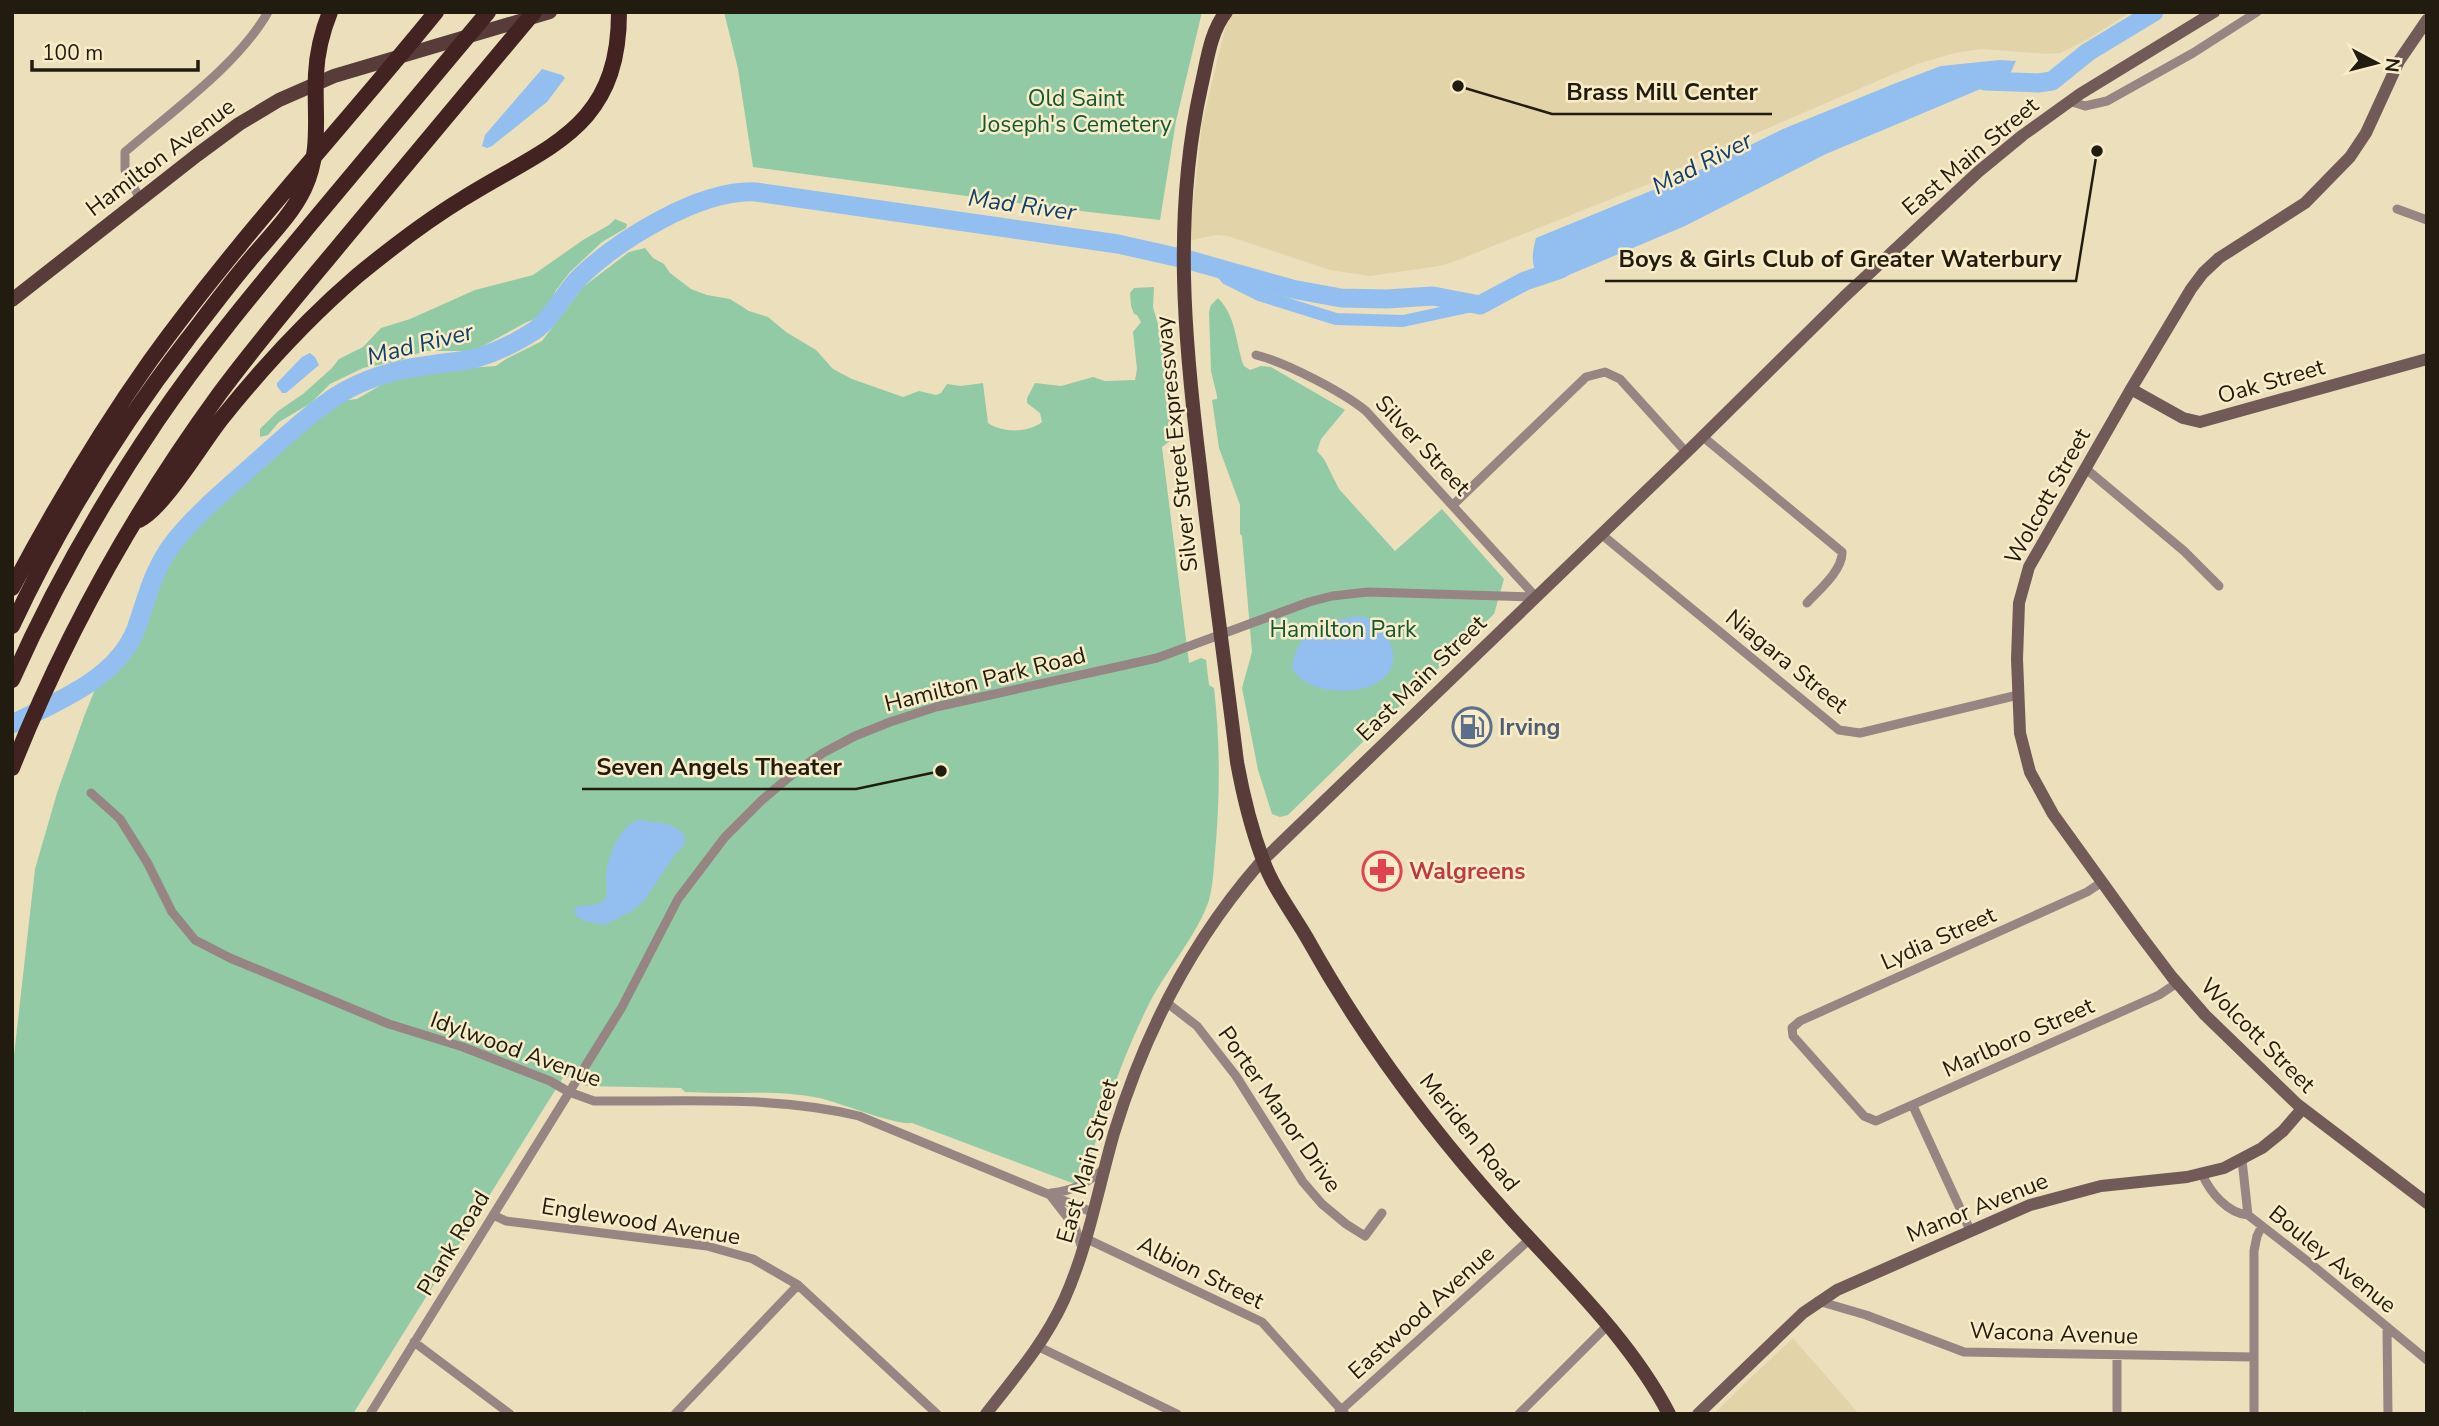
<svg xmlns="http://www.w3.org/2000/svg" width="2439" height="1426" viewBox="0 0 2439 1426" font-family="'Nunito Sans',sans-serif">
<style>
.built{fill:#e3d3a9}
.green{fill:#93caa6}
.water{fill:#93bff0}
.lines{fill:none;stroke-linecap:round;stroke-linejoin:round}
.canal{stroke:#93bff0;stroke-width:12}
.river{stroke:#93bff0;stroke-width:19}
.street{stroke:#968583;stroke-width:9}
.secondary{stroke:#725a58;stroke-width:12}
.primary{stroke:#583c3a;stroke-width:14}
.highway{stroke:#422321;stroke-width:16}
.labels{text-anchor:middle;stroke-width:5;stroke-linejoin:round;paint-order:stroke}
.park-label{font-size:23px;fill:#125834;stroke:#f9ecc9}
.street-label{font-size:23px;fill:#211c0f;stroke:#f9ecc9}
.service-label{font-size:23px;font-weight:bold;fill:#4e5e75;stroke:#f9ecc9;text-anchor:start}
.health-label{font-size:23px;font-weight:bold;fill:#be3a42;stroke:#f9ecc9;text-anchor:start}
.water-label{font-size:24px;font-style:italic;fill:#113f6c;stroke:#f9ecc9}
.leader{fill:none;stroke:#211c0f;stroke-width:2.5}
.callout-dot{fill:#211c0f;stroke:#f9ecc9;stroke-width:2.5}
.callout-label{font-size:24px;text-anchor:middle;font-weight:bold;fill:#211c0f;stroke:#f9ecc9;stroke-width:5;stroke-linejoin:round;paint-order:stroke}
</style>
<rect width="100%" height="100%" fill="#ecdfbc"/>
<path class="built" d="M1229,12h902l-48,30 -23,11 -13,1 -66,-5 -26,4 -38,11 -223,96 -33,19 -208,83 -14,4 -69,10 -40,-6 -102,-34 -13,-1 -26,6 13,-117z
M1793,1338l66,76h-145l34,-34z"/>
<path class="green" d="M724,12h478l-26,109 -16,99 -97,-11 -310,-42 -15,-98z
M615,219l12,5 -1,4 -24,14 -32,30 -14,18 -9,20 -8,7 -14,6 -51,28h-50l-25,10 -36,7 -33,16 -19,19 -32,19 -11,13 -8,2v-8l18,-18 25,-17 29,-26 7,-9 24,-12 18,-19 29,-9 65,-29 58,-15 50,-35 26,-15z
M645,248l8,10 11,6 6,9 21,16 16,6 23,4 19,12 19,6 18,15 30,18 17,19 19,10 51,18 16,-6 17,4 5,-2 6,-9 14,2 22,-3 5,40c15,10 40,10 54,-1l-2,-9 -13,-10v-5l8,-15 26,3 32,-9 12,4 30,-1 2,-11 -4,-37 8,-10 -4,-7 -3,-1 -3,-8 -1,-13 4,-5 20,-1 -1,20 10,35 4,66 5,19 -2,14 -8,6 27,216 12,-5 5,2 3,25 5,3c6,52 6,102 2,154 -2,19 -2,40 -7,58 -10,32 -43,71 -59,102 -30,59 -50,121 -67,185l-171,-64c-19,2 -70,-20 -93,-25 -33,-7 -68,-5 -102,-5 -11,0 -22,-1 -32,-1l-4,-4 -95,-2 -22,-10 -211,338h-268v-4l-2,4h-71v-341l23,-204 22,-76 28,-79 25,-61 10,-10 45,-95 126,-124 29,-22 26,-13 3,11 8,-1 31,-18 38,-10 70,-5 10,-7 36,-18 41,-54 46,-35z
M1218,298c19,19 17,45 26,68l6,4 11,-4 10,1 74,43 -24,29 -4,12 7,8 15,30 56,62 47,-42 62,70 -10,35 -206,201 -8,2 -8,-3 -14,-44 -16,-82 10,-36 -10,-116 -2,-2v-29l-21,-57 -7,-48 5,-1v-3l-6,-25 -2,-59 2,-7z"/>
<path class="water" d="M2000,60l16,1 -6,13v11h-20l-164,69 -141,72 -128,54h-13c-15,-10 -12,-27 -8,-42l151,-62 96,-47 113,-46 45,-17z
M542,69l20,6 3,3 -18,24 -55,44 -5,2 -5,-2 3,-11z
M310,353l5,4 4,8 -33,28h-4l-5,-7v-3l25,-26z
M1359,616l17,5c62,73 -62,89 -84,47 5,-39 34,-47 67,-52z
M640,820l27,4 11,5 7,7 -1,9 -11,12 -29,44 -12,10 -27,14 -20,-4 -10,-6 -1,-6c9,-6 21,0 30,-9 5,-6 2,-15 2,-22 1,-20 13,-54 34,-58z"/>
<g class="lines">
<path class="canal" d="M1216,266l11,13 32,16 77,24 67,2 74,-16"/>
<path class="river" d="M1985,81l53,2 14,-2 36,-29 66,-40
M12,724c44,-22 105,-45 124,-95 11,-31 17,-60 38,-87 20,-25 44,-46 68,-67 26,-23 52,-48 80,-69 32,-25 68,-36 108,-41 15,-3 32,-3 47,-7 20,-6 40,-16 57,-27 19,-13 29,-37 45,-53 39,-38 121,-89 177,-86l362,52 71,16 103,29 49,9 45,1 47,-3 47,9 45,-24 36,-12"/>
<path class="street" d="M2069,101l16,5 22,-5 86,-48 64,-41
M140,199l-15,-29v-18c46,-40 113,-87 143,-140
M2397,209l30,11
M1256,355c29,7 87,37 110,56l170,186
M1702,436l140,116c1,18 -24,39 -35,51
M2085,468l99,83 35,35
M1453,505l133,-128 19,-5 15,7 66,73
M1601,534l238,196 21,3 158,-38
M91,793l29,26 27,43 25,50 23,28 35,18 159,66 74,23 87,34 19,11 25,9c88,1 179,-6 265,15l235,97
M2102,882l-15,10 -287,129 -8,7 1,8 71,80 12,5 283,-126 18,-12
M1166,1002l31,24 39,50 67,106 19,22 24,20 19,12 17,-23
M1913,1106l57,124
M2242,1160l6,55
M2202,1174c8,18 25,39 46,41l63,49 116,96
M1051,1193c23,-2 36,-10 54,-25
M1050,1195l25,32 8,24
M493,1215l13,6 201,25 46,13 45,26 139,129
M1087,1239l175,83 83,92
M1818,1301l48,14 98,37 290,5
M2387,1328l1,86
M414,1342l96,72
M1037,1346l140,68
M1339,1412l191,-173
M370,1414l252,-407 56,-108 47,-62 37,-37 33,-28 28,-19 32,-17 35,-14 46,-15 221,-49 152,-56 23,-6 36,-4 168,5
M675,1414l123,-129
M1519,1414l88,-88
M2117,1414v-59
M2254,1414v-163l3,-15 5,-10"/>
<path class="secondary" d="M2427,20l-28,41 -33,72 -16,24 -45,46 -86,55 -16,15 -12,16 -60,100 -102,178 -10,36 -2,56 3,74 10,39 23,42 85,118 34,45 33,38 92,89 130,99
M2131,389l52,29 17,4 227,-63
M986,1414c28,-36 59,-72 78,-114 24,-53 34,-111 50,-167 30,-98 77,-191 145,-269l434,-418 151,-149 134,-125 45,-37 57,-41 134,-82
M1698,1414l105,-101 34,-23 193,-85 71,-19 86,-9 37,-9 38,-20 21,-17 19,-22"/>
<path class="primary" d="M1226,12c-16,20 -19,50 -25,75 -28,127 -17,252 -1,380 11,99 25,197 37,295 6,33 14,66 26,98 10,28 29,52 44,78 56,101 125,193 202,278 56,62 121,123 160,198
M12,300l185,-145 42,-31 40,-24 55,-24 216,-64"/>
<path class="highway" d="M139,520c25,-12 63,-77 83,-102 41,-51 85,-99 135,-142 34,-28 69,-55 107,-78 85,-53 155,-69 155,-186
M12,588c42,-79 87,-155 138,-227 88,-122 191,-232 286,-349
M12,626c47,-100 107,-198 175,-286 20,-26 40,-53 62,-79 19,-23 42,-45 55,-72 18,-38 10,-75 12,-115 1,-21 6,-42 14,-62
M12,680c40,-90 90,-178 145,-259 48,-71 103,-136 157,-201 58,-69 116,-138 174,-208
M12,768c53,-133 124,-260 208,-375 40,-54 84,-105 127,-157 62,-74 124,-149 187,-224"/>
</g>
<defs>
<g id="fuel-ring" transform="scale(2.0125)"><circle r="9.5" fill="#f9ecc9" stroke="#5c6f8a" stroke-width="1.5"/><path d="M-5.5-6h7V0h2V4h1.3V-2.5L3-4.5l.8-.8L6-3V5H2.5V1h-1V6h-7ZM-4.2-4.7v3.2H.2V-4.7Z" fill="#5c6f8a"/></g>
<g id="pharmacy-ring" transform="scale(2.0125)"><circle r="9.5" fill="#f9ecc9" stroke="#e0444e" stroke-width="1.5"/><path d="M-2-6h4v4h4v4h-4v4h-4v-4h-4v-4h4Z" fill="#e0444e"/></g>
</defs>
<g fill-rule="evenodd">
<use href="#fuel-ring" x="1472" y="727"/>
<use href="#pharmacy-ring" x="1382" y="871"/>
</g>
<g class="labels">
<g class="park-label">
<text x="1076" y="106">Old Saint<tspan x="1076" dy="26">Joseph's Cemetery</tspan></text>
<text x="1343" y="637">Hamilton Park</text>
</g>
<g class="street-label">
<text transform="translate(1970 156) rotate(-40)" y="8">East Main Street</text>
<text transform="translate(160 157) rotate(-37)" y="8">Hamilton Avenue</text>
<text transform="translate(2271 381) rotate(-16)" y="8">Oak Street</text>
<text transform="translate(1176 444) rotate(-96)" y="8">Silver Street Expressway</text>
<text transform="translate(1423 445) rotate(47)" y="8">Silver Street</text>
<text transform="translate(2047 496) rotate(-61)" y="8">Wolcott Street</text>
<text transform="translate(1787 661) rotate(39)" y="8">Niagara Street</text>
<text transform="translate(1421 678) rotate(-44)" y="8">East Main Street</text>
<text transform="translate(985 679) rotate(-14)" y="8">Hamilton Park Road</text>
<text transform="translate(1938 938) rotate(-24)" y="8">Lydia Street</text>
<text transform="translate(2258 1035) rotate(45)" y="8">Wolcott Street</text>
<text transform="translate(2018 1037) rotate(-24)" y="8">Marlboro Street</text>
<text transform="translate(516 1049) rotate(20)" y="8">Idylwood Avenue</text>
<text transform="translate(1280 1109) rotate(55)" y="8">Porter Manor Drive</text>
<text transform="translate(1470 1132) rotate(51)" y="8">Meriden Road</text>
<text transform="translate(1087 1161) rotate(-74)" y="8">East Main Street</text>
<text transform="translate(1977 1207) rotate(-22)" y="8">Manor Avenue</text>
<text transform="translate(641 1221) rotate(9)" y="8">Englewood Avenue</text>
<text transform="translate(453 1243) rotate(-59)" y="8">Plank Road</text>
<text transform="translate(2333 1259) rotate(39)" y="8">Bouley Avenue</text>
<text transform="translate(1201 1272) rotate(26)" y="8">Albion Street</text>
<text transform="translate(1421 1312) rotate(-42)" y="8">Eastwood Avenue</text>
<text transform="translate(2054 1333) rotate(2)" y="8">Wacona Avenue</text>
</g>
<g class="service-label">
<text x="1499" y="735">Irving</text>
</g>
<g class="health-label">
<text x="1409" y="879">Walgreens</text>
</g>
<g class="water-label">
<text transform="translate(1702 163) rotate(-27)" y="8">Mad River</text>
<text transform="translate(1022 205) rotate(8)" y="8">Mad River</text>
<text transform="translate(420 344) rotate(-14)" y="8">Mad River</text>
</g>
</g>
<path class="leader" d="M1458 86L1552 114H1772M2097 151L2076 281H1605M941 771L856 789H582"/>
<g class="callout-dot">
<circle cx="1458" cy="86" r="7"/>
<circle cx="2097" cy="151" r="7"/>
<circle cx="941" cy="771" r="7"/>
</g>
<g class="callout-label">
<text x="1662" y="100">Brass Mill Center</text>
<text x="1840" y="267">Boys &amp; Girls Club of Greater Waterbury</text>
<text x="719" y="775">Seven Angels Theater</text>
</g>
<rect width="2439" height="1426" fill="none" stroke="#211c0f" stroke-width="28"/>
<g transform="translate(2376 63) rotate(97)" stroke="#f9ecc9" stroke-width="5" paint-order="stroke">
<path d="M0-5L12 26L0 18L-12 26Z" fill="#211c0f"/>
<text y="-10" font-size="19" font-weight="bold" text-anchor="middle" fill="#211c0f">N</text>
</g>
<path d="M32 60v10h166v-10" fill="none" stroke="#211c0f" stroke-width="3.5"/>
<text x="42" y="60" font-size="21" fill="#211c0f" stroke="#f9ecc9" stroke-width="5" paint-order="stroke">100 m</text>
</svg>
